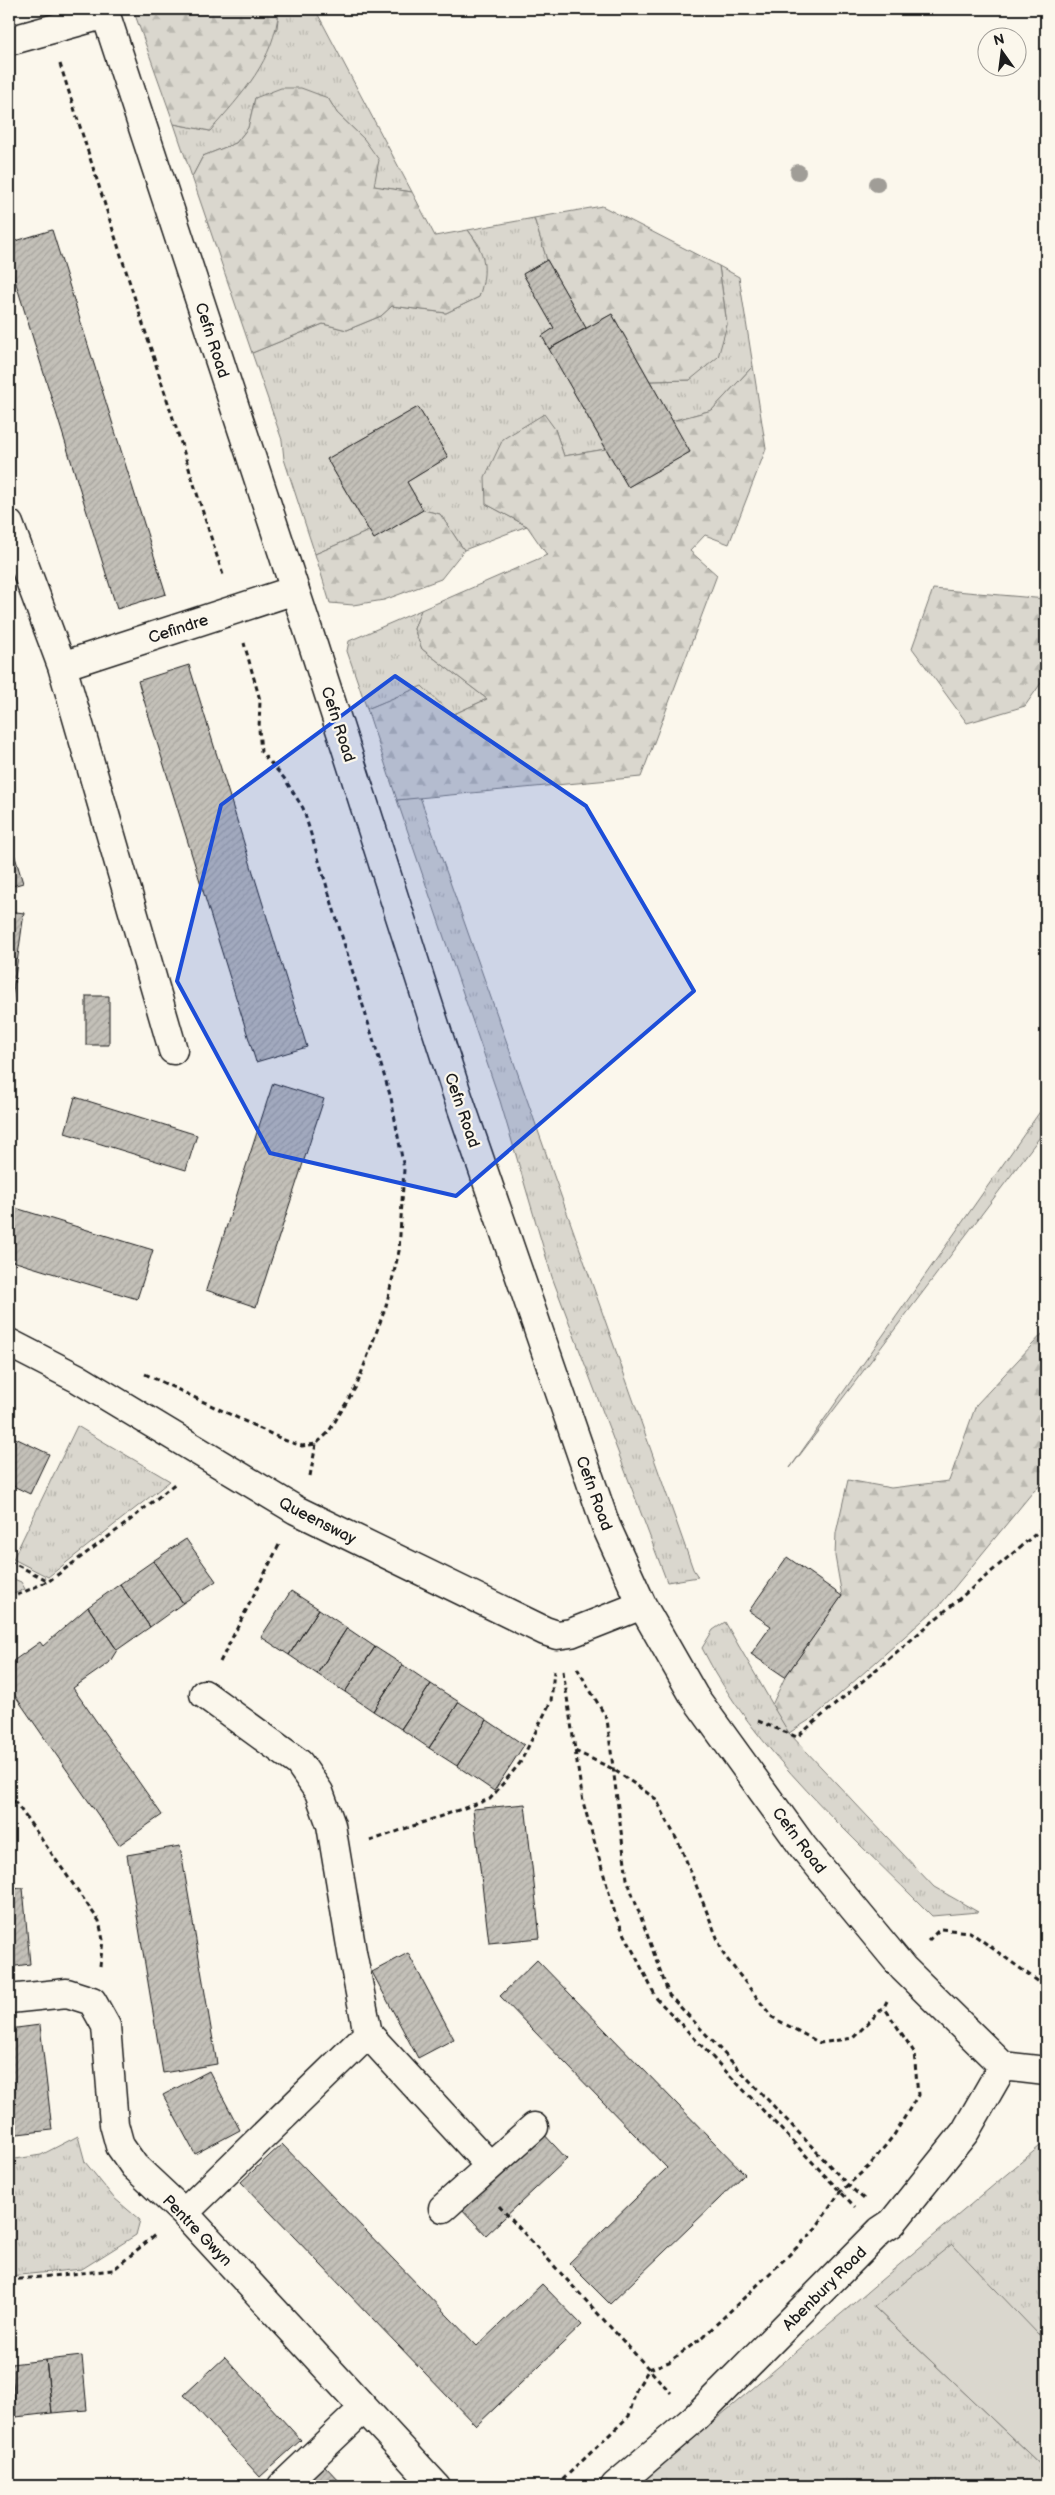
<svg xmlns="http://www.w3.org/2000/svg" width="1055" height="2495" viewBox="0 0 1055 2495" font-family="'Balsamiq Sans',sans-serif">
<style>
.grass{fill:url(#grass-tufts);stroke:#7b7a75}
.forest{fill:url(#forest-firs);stroke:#7b7a75}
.garden{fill:#dad7ce;stroke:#7b7a75}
.building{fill:url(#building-hatch);stroke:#1c1c1c}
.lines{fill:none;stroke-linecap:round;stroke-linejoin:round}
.minor-casing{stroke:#1c1c1c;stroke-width:31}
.path{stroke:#1c1c1c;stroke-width:3;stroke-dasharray:5 4;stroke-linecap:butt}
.minor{stroke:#fbf7ec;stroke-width:28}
.tree{fill:#a09d97}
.marked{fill:#1d4ed8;fill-opacity:0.2;stroke:#1d4ed8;stroke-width:4;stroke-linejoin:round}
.labels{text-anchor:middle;stroke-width:4.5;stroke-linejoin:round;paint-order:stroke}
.street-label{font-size:16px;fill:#1c1c1c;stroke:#fbf7ec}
</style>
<defs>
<pattern id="grass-tufts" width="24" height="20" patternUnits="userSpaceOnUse" patternTransform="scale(1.25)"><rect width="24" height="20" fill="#dad7ce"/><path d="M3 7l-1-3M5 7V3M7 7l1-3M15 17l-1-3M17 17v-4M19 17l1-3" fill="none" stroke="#bab8b0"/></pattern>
<pattern id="forest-firs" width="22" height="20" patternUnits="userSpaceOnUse" patternTransform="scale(1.25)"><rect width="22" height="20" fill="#dad7ce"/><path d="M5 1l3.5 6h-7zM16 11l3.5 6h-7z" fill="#bab8b0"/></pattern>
<pattern id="building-hatch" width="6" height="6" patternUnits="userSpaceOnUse" patternTransform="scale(1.25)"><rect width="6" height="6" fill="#c3c0b8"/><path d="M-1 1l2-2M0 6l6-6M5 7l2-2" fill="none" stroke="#a7a49e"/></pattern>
</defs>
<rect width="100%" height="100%" fill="#fbf7ec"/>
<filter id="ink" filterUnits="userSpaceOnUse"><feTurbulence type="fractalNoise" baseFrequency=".02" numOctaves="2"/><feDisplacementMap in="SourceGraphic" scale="10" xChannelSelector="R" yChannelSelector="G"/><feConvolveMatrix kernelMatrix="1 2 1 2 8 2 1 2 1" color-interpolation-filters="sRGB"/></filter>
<g filter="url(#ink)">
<path class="grass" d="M279,9h36l97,183 -38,-6 -10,-47 -27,-26 -9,-15h-73l-7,30 -12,15 -33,13 -11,21 -18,-53 36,7 67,-103z
M534,218l13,42 -24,14 31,54 -12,8 64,113 -42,7 -9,-27 -69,75 41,22 -63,24 -24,-36 -17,-4 -16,-28 41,-25 -30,-50 -91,52 42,72 -54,23 -31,-95 -2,-19 -30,-87 71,-29 24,6 34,-14 11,-10 54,7 33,-16v-52l-11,-15z
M719,266l20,11 14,89 -41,44 -40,11 -22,-40 40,-1 37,-56z
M421,610l-7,19 8,20 65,50 -35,16 -31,-28 -54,22 -20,-58 2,-10z
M420,797l273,772 5,8 -31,5 -115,-305 -52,-176 -103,-301z
M1046,1103v26l-256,339z
M77,1426l93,55 -122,96 -35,-18z
M9,1577l12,5 4,7 -16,7z
M725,1622l64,111 145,154 44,25 -46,4c-79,-80 -179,-166 -230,-268l11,-18z
M78,2136l7,26 29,36 26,22 -4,15 -54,34 -73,7v-116l32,-5z
M1046,2141v194l-172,-28 172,163v16h-409z"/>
<path class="forest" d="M133,9h146c-5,52 -36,84 -69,122l-36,-7z
M281,88h20l27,10 9,15 27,26 15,21 -5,26 38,6 23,44 33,-6c18,24 20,39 11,67l-33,16 -54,-7 -11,10 -34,14 -24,-6 -71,29 -60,-176 11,-21 33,-13 12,-15 7,-30z
M602,206l117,60 8,59 -9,32 -28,23 -40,1 -38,-67 -26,14 -39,-68 -13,-42z
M753,366l13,83 -37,95 -24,-9 -15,16 27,24 -76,202 -244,23 -30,-91 55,-23 30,29 35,-16 -65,-50 -8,-20 7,-19 126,-55 -20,-29 -41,-22 -1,-27 18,-38 41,-25 11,15 9,27 42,-7 22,38 62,-35 -18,-31 40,-11z
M423,510l17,4 24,36 -23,29 -57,21 -31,5 -23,-2 -15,-49 54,-23 5,8z
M933,589l113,10v77l-21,30 -58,17 -55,-75z
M1046,1330v150l-14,13 -92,112 -126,112 -25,16 -17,-28 13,-28 57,-81 -7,-40 1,-23 12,-53 43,8 58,-7 27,-76z"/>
<path class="garden" d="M952,2244l87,91h7v135l-172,-163z"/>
<path class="building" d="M52,230l114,364 -49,15 -108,-348v-18z
M547,260l39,68 -37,21 -7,-13 12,-8 -31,-54z
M612,314l78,138 -62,35 -79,-138z
M418,407l30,50 -41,25 16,28 -49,29 -47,-80z
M189,665l118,382 -51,15 -118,-381z
M9,837l14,46 -14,4z
M9,911l15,2 -15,107z
M86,996h23v49h-23z
M273,1083l51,16 -68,208 -50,-17z
M75,1097l122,38 -11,35 -121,-37z
M9,1206l144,44 -16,49 -128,-39z
M9,1435l40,19 -19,40 -21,-10z
M186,1539l30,42 -33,22 -30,-42z
M787,1557l55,39 -57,81 -34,-23 20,-28 -22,-15z
M153,1561l30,42 -33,24 -30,-43z
M120,1584l30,43 -33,23 -29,-43z
M291,1591l28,18 -30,46 -28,-18z
M88,1607l29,43 -8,13 -36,25 89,127 -43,30 -110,-158v-23l31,-22 3,4z
M319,1609l28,19 -30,46 -28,-19z
M347,1628l28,19 -30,45 -28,-18z
M375,1647l28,18 -30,46 -28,-19z
M403,1665l28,19 -30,45 -28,-18z
M431,1684l28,18 -30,46 -28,-19z
M459,1702l28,18 -30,46 -28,-18z
M487,1720l37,25 -30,46 -37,-25z
M525,1804l15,134 -51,5 -16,-134z
M180,1846l37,218 -54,9 -36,-218z
M23,1888l7,76 -21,3v-78z
M408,1953l46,86 -36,19 -46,-86z
M537,1960l208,214 -135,130 -41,-41 98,-95 -167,-172z
M40,2025l12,105 -43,5v-106z
M209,2071l31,59 -45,24 -32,-59z
M541,2131l26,28 -81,76 -26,-28z
M282,2144l195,202 65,-62 40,41 -106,101 -235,-244z
M82,2356l5,54 -35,3 -6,-53z
M225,2357l76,83 -41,37 -76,-82z
M46,2360l6,53 -36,4 -5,-53z
M9,2364h2l5,53 -7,1z
M323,2464l21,22h-46z"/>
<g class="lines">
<g class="minor-casing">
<path id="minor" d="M104,9l209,636 145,452 148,429 36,79 52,91 109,151 100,121 100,98 43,5
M9,41l97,-27
M9,524l53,142 111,384
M62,666l233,-76
M9,1343l68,35 219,132 249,121 12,4 14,-2 71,-28
M204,1694l95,69 20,29 12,33 21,127 16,82
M9,1999l58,-6 25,8 14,25 8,98 6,22 14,20 50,47 252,273
M443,2208l91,-81
M184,2213l184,-179 122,132
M282,2486l82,-78
M615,2486l80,-68 185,-187 12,-8 73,-91 38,-66"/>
</g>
<path class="path" d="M60,64l163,511
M145,1374l139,66 18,6 14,-2 12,-11 29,-48 29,-79 13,-55 5,-82 -13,-71 -88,-290 -19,-30 -23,-26 -2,-23 1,-29 -16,-57
M310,1476l6,-32
M9,1561l40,20 75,-56 53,-43
M9,1599l39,-18
M220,1662l60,-119
M577,1668l30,51 20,160 42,116 179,190 16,14
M563,1671l20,131 33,115 41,82 198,208
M758,1721l39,16 249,-212
M575,1751l38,18 43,30 26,51 42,105 48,62 48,26 33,-5 31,-31 3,-6
M9,1793l90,128 4,19 -3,26
M370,1841l120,-42 30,-36 31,-62 3,-30
M928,1941l12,-12 30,3 76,55
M499,2206l172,187
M9,2280l104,-10 42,-35
M556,2486l73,-70 7,-26 13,-21 20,-7 34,-25 110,-105 27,-40 29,-26 25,-31 24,-40 -4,-43 -30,-45"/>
<use href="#minor" class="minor"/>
</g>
<g class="tree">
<circle cx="798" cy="172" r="8"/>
<circle cx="877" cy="184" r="8"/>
</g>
</g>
<path class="marked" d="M395,676l191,130 108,185 -238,205 -186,-43 -93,-172 44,-176z"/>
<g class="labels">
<g class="street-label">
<text transform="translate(213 340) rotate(72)" y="6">Cefn Road</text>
<text transform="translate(178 628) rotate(-18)" y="6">Cefindre</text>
<text transform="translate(339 724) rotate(72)" y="6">Cefn Road</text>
<text transform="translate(463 1110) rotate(71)" y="6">Cefn Road</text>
<text transform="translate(595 1493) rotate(70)" y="6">Cefn Road</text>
<text transform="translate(318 1520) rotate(27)" y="6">Queensway</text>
<text transform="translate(800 1840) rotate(53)" y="6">Cefn Road</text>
<text transform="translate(198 2230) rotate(46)" y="6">Pentre Gwyn</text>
<text transform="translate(824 2288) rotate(-45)" y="6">Abenbury Road</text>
</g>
</g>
<rect width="1055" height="2495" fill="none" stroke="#fbf7ec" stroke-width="30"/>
<rect x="15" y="15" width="1025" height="2465" fill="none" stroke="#1c1c1c" stroke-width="2" filter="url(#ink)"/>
<g transform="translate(1002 52) rotate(346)"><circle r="24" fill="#fbf7ec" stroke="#a29f99"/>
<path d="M0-4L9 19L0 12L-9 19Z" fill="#1c1c1c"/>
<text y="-8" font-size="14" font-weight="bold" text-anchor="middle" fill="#1c1c1c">N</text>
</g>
</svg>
